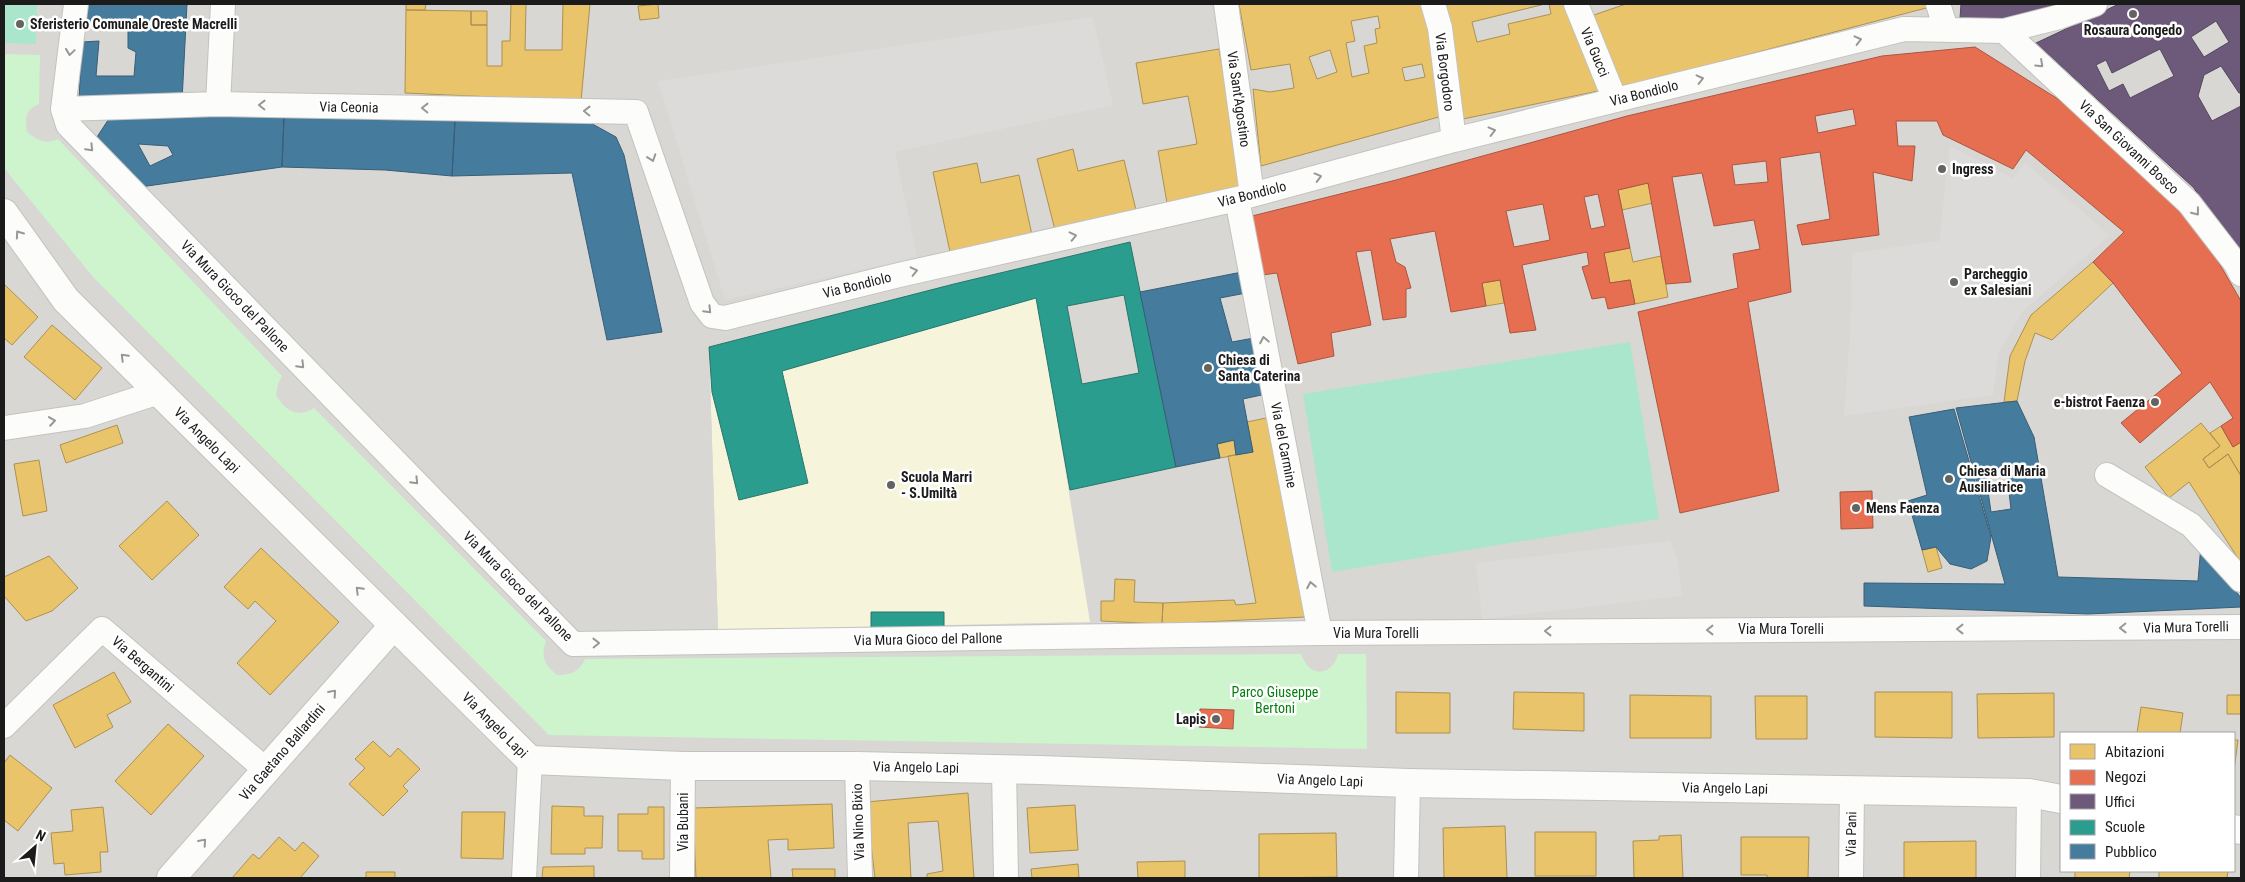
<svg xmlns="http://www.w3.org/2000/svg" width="2245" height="882" viewBox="0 0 2245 882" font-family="'Roboto Condensed',sans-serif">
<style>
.residential{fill:#d9d7d4;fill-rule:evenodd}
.education{fill:#f6f5dc}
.religious{fill:#d8d7d4}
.park{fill:#cef4cd}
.pitch{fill:#aae6cb}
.parking{fill:#dcdbd9}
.homes{fill:#e9c46a;stroke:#ab9152;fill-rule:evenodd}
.shops{fill:#e76f51;stroke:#aa5641;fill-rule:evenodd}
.offices{fill:#6d597a;stroke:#54465e;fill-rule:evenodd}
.schools{fill:#2a9d8f;stroke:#26766c;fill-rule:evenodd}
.public{fill:#457b9d;stroke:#385e76;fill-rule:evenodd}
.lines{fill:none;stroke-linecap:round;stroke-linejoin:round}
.minor-casing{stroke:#c2c2bf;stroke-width:26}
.tertiary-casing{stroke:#c2c2bf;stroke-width:30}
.minor{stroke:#fcfcfb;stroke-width:24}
.tertiary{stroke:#fcfcfb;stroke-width:28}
.oneway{stroke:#979796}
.poi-dot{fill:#636361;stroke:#fff;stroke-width:2}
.labels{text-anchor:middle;stroke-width:5;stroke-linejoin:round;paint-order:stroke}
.poi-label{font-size:14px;font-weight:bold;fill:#1b1b1b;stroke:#fff;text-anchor:start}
.street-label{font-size:14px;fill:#1b1b1b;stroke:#fff}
.park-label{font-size:14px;fill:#037f0d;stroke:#fff}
</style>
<rect width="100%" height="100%" fill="#eae8e2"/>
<path class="residential" d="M4,4h2237v874h-2237zM2061,733h173v138h-173z"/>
<path class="education" d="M1032,265l58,357 -372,8 -9,-283z"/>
<path class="religious" d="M112,114l475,7 29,16 8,18 43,196 42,-4 9,283 -134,2 -444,-445 -43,-50z"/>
<path class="park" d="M4,54l36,1 -1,49c-14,6 -14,14 -12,28 10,8 18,13 31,7l224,237 -4,8 -2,11c9,15 21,24 38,13l232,233c-6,16 -1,24 11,34 14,0 22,-3 28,-16l716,-5c2,5 5,11 9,14 12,10 26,-2 28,-14h28l1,95 -818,-14 -455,-457 -90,-110z"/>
<path class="pitch" d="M4,4h33l-1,40 -32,-1z
M1630,342l29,177 -327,53 -29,-178z"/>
<path class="parking" d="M1093,17l20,88 -218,47 22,105 -192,43 -67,-219z
M1950,146l63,32 12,-15 85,72 -87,76 -25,43 -5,41 -149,21 6,-81 2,-82 87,-12z
M1670,541l7,16 5,39 -200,23 -6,-56z"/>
<path class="homes" d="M406,4h20l-1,6h-19z
M511,4h15l-1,46h37l1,-46h27l-9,97 -176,-8 1,-83 65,1v14h16v41h15v-25h8z
M658,4l1,14 -19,2 -2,-14z
M1239,4h183l14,28 10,83 -185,51 -8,-77 17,3 24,-4 -4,-24 -39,6zM1378,16l2,12 -5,1 2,14 -13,3 5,27 -17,4 -6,-34 9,-2 -4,-20zM1330,50l7,22 -20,7 -8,-22zM1422,64l3,13 -20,4 -3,-13z
M1439,4h106l-73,18 5,20 33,-8 -2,-10 43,-10 -2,-10h19l35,86 -140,29z
M1626,4h303l1,3 -283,74 -30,6 -29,-70z
M471,11h16v14h-16z
M1219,49l25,141 -77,13 -9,-52 39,-7 -9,-48 -45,8 -7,-41z
M1073,149l5,22 46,-11 12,50 -81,20 -18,-71z
M977,163l4,20 38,-8 13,60 -82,17 -17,-80z
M1648,183l5,20 -31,7 -4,-20z
M1630,248l3,14 28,-6 7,41 -33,7 -5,-24 -20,3 -6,-30z
M2093,262l20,21 -61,57 -17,-7 -10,28 -8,40 -13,1 6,-46 21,-41z
M1500,280l4,23 -18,3 -4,-23z
M4,284l34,33 -26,28 -8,-7z
M52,325l50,43 -27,32 -51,-43z
M1271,417l34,200 -143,7 1,-21 71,-3 2,5 20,-2 -28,-147 25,-4 -6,-30z
M2201,423l19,23 -17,13 6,9 19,-14 13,22v87l-52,-81 -20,16 -24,-31z
M117,425l6,18 -57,20 -6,-18z
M2221,426l12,21 8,-5v34l-13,-22 -19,14 -6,-9 17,-13 -10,-13z
M1234,440l2,15 -16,3 -3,-14z
M39,460l8,51 -24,5 -9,-52z
M167,501l32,34 -47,45 -33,-34z
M1936,547l6,21 -14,4 -6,-22z
M261,548l78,74 -69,73 -33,-32 39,-42 -21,-20 -7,8 -24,-22z
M49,556l29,32 -26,23 -26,10 -22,-25v-19z
M1115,579l20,1 -1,22 29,1 -1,21 -61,-3v-20h13z
M114,672l17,30 -24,13 6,12 -38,21 -22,-43z
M1396,692l54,1v40h-54z
M1514,692l70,1v38l-71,-2z
M1875,692h77v46l-77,-1z
M2054,693v44l-76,1 -1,-44z
M1630,695l81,1v42h-81z
M2227,695h14v19h-14z
M1755,696h52v43h-51z
M2141,707l42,6 -3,20h-43z
M168,724l36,32 -53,59 -36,-34z
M2234,740h4l-4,31z
M373,741l17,16 8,-9 22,21 -17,17 5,5 -25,25 -34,-32 16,-16 -10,-9z
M10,755l42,33 -34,43 -14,-11v-57z
M968,793l6,85h-47v-4l16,-3 -5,-50 -30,2 3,55h-36l-9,-76z
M832,804l2,44 -46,2v-11l-20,1 3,38h-75l-3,-70z
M1075,805l3,45 -48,3 -3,-45z
M552,806l32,1v9h19l-1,32h-17v6h-34z
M103,807l5,45h-8l1,20 -36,3 -1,-12 -10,1 -3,-31 22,-2 -2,-21z
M648,807h16v52h-22v-8h-24v-37h30z
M462,812h43l-2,47 -42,-1z
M1505,826l2,52h-63l-1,-50z
M1535,832h61v44h-61z
M1336,833l1,44 -78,1v-44z
M1681,835l2,43h-49l-1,-37 26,-1v-4z
M279,837l16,14 8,-9 16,14 -19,22h-68l21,-24 6,5z
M1741,837h68l-1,41h-41v-3h-26z
M1976,841v37h-72v-36z
M1185,861v17h-47l-1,-16z
M1078,864l1,14h-47l-1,-9z
M594,866v12h-52l1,-11z
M792,869h43v9h-42z
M2075,871h55l-1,7h-54z
M2159,871h69l-1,7h-68z
M366,872h29v6h-29z"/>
<path class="shops" d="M1975,47l83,52 49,39 93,92 41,71v141l-8,5 -12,-21 12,-8 -23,-36 -70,61 -19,-20 61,-50 -69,-90 -20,-21 31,-30 -98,-82 -13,19 -70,-34 -6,-14h-41l2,25h17l-3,35 -39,-9 6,63 -77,10 -5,-20 33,-6 -10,-67 -40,6 11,134 -43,10 31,189 -99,22 -42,-201 100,-24 -5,-34 27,-5 -6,-29 -40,6 -12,-53 -30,4 19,105 -25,2 -18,-101 -30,7 12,58 -26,5 6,30 20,-3 5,24 -27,5 -3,-12 -13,2 -10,-32 7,-2 -2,-13 -65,13 14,65 -26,3 -10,-53 -18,3 4,23 -35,6 -16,-81 -45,8 6,23 9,5 6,21 -5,1v28l-23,3 -12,-70 -15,2 15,73 -40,8 3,23 -36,8 -21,-91 -15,2 -10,-59 144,-36 231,-64 255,-60zM1853,109l3,16 -38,8 -3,-17zM1766,161l2,21 -33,3 -3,-20zM1598,194l7,32 -14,3 -7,-32zM1543,204l7,36 -36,7 -8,-36z
M1872,491l1,37 -32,1 -1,-37z
M1200,709l34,1 -1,19 -34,-2z"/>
<path class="offices" d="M1961,4h111l-70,17 -42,-3z
M2119,4h122v89h-2l-18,-27 -17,9 -6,21 14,25 29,-15v160l-47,-78 -158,-145zM2216,21l13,21 -25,15 -13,-20zM2160,49l14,27 -44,22 -7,-14 -14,7 -13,-26 10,-5 6,13z"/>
<path class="schools" d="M1130,242l46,225 -106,23 -34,-192 -254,73 26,112 -69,17 -27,-108 -3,-45 245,-63zM1124,295l15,78 -57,11 -15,-78z
M871,612h73v16h-73z"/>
<path class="public" d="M87,4h100l-5,97 -103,-1 3,-58 17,-1 -3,35h38l2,-24 -8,-4v-24l-42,-3z
M112,114l172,3 -2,50 -142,20 -43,-50zM138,144l30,2 5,9 -23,11z
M284,117l171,4 -3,55 -67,-6 -103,-3z
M455,121h132l29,16 8,18 38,177 -55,8 -35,-167 -120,3z
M1242,272l4,21 -26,5 12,44 22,-4 12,56 -23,5 10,53 -17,3 -2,-15 -17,4 3,14 -44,9 -36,-175z
M2017,401l17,36 24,140 140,4 3,-36 40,53v9l-153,7 -224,-8v-23l141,1 -49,-176zM2006,467l5,42 -20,3 -6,-42z
M1954,409l37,128 -4,24 -16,8 -21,-5 -14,-17 -14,3 -14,-49 19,-6 -18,-78z"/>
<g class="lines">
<g class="minor-casing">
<path id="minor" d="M76,4l-13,105 5,16 505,519 747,-11 921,-6
M1226,4l26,191
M1433,4l7,24 14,112
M1576,4l39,96
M1938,4l8,25
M2004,31l185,172 47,61 5,10
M218,104l5,-100
M63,109l155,-5 418,8 66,191 10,13 13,2 174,-43 338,-76 217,-59 450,-111 100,2 55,-14 36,-13
M1237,199l83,434
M4,428l81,-12 74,-24
M2107,475l84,50 50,55
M4,726l98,-97 164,141
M857,766l3,112
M1004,769l2,109
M524,878l6,-118
M682,878l1,-112
M1406,878l2,-95
M1851,878l1,-88
M2028,878l1,-85"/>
</g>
<g class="tertiary-casing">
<path id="tertiary" d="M4,213l62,87 464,460 153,6h174l183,4 368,13 621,10 32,6
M2234,829l7,1
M171,878l223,-253"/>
</g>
<use href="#minor" class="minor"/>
<use href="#tertiary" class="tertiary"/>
</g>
<defs><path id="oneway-chevron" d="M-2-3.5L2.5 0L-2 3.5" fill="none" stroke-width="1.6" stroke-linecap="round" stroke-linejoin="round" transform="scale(1.25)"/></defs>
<g class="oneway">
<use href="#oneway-chevron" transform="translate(1858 40) rotate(-14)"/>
<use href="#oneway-chevron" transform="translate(70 52) rotate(98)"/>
<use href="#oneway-chevron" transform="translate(2040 64) rotate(43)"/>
<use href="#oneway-chevron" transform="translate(1700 79) rotate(-14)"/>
<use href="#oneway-chevron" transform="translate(262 105) rotate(-179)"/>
<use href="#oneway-chevron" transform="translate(425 108) rotate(-179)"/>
<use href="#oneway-chevron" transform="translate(587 111) rotate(-179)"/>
<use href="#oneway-chevron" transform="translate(1492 131) rotate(-14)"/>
<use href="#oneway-chevron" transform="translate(90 148) rotate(46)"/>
<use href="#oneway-chevron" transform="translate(652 158) rotate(71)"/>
<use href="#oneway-chevron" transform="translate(1318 177) rotate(-15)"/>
<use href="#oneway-chevron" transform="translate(2196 212) rotate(52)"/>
<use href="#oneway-chevron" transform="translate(19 234) rotate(-125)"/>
<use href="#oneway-chevron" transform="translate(1073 236) rotate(-13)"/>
<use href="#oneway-chevron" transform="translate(914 271) rotate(-13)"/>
<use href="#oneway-chevron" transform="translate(708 310) rotate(46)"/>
<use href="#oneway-chevron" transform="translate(1264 340) rotate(-101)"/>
<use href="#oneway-chevron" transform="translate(124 357) rotate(-135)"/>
<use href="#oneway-chevron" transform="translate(301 365) rotate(46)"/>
<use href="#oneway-chevron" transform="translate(52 421) rotate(-8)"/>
<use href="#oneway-chevron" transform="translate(415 481) rotate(46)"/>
<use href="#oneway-chevron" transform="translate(1311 585) rotate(-101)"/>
<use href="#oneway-chevron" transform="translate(359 590) rotate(-135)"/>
<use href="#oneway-chevron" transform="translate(2123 628) rotate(179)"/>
<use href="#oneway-chevron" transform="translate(1960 629) rotate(-180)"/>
<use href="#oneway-chevron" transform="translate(1710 630) rotate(180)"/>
<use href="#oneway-chevron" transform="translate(1548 631) rotate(180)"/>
<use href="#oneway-chevron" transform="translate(596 643) rotate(-1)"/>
<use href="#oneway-chevron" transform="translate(333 693) rotate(-49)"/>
<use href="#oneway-chevron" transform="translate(203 842) rotate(-49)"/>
</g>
<g class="poi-dot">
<circle cx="2133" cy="14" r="5"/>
<circle cx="20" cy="24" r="5"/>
<circle cx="1942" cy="169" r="5"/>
<circle cx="1954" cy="282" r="5"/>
<circle cx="1208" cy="368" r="5"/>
<circle cx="2155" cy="402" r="5"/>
<circle cx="1949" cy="479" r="5"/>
<circle cx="891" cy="485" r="5"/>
<circle cx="1856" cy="508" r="5"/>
<circle cx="1216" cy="719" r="5"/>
</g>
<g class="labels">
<g class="poi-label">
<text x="30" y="29">Sferisterio Comunale Oreste Macrelli</text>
<text x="2133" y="35" text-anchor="middle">Rosaura Congedo</text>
<text x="1952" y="174">Ingress</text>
<text x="1964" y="279">Parcheggio<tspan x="1964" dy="16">ex Salesiani</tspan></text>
<text x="1218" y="365">Chiesa di<tspan x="1218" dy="16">Santa Caterina</tspan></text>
<text x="2145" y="407" text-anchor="end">e-bistrot Faenza</text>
<text x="1959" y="476">Chiesa di Maria<tspan x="1959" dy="16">Ausiliatrice</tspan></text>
<text x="901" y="482">Scuola Marri<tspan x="901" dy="16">- S.Umiltà</tspan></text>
<text x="1866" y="513">Mens Faenza</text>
<text x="1206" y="724" text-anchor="end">Lapis</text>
</g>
<g class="street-label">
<text transform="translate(1595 52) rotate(67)" y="5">Via Gucci</text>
<text transform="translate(1445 72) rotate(83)" y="5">Via Borgodoro</text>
<text transform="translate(1644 93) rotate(-14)" y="5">Via Bondiolo</text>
<text transform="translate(1239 99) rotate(82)" y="5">Via Sant'Agostino</text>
<text transform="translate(349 107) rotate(1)" y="5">Via Ceonia</text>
<text transform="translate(2129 147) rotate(43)" y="5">Via San Giovanni Bosco</text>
<text transform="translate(1252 194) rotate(-14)" y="5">Via Bondiolo</text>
<text transform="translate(857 285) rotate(-14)" y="5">Via Bondiolo</text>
<text transform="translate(235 296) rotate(46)" y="5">Via Mura Gioco del Pallone</text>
<text transform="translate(207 440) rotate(45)" y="5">Via Angelo Lapi</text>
<text transform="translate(1284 445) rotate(79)" y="5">Via del Carmine</text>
<text transform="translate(518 586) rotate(45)" y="5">Via Mura Gioco del Pallone</text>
<text transform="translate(2186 627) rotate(-1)" y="5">Via Mura Torelli</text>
<text x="1781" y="634">Via Mura Torelli</text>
<text x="1376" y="638">Via Mura Torelli</text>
<text transform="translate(928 639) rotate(-1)" y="5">Via Mura Gioco del Pallone</text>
<text transform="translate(143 664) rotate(41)" y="5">Via Bergantini</text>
<text transform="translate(495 725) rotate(45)" y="5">Via Angelo Lapi</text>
<text transform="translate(282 752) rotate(-49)" y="5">Via Gaetano Ballardini</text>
<text transform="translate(916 767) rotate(1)" y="5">Via Angelo Lapi</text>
<text transform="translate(1320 780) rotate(2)" y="5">Via Angelo Lapi</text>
<text transform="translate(1725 788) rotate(1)" y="5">Via Angelo Lapi</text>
<text transform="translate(683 822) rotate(-90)" y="5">Via Bubani</text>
<text transform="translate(858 822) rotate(-92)" y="5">Via Nino Bixio</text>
<text transform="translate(1851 834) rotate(-89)" y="5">Via Pani</text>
</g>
<g class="park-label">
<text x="1275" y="697">Parco Giuseppe<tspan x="1275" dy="16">Bertoni</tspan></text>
</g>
</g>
<rect width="2245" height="882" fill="none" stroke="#1b1b1b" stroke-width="10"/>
<rect x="2060" y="732" width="175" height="140" fill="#ffffff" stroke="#a4a4a4"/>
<rect x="2070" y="744" width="25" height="15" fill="#e9c46a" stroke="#a4a4a4"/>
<text x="2105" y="757" font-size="15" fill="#1b1b1b">Abitazioni</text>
<rect x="2070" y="770" width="25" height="15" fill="#e76f51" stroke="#a4a4a4"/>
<text x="2105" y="782" font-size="15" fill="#1b1b1b">Negozi</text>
<rect x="2070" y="794" width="25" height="15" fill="#6d597a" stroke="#a4a4a4"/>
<text x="2105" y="807" font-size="15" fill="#1b1b1b">Uffici</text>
<rect x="2070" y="820" width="25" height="15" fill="#2a9d8f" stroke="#a4a4a4"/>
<text x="2105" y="832" font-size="15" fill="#1b1b1b">Scuole</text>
<rect x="2070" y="844" width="25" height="15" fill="#457b9d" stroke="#a4a4a4"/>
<text x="2105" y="857" font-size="15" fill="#1b1b1b">Pubblico</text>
<g transform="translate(35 847) rotate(27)" stroke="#ffffff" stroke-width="4" paint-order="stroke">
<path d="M0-4L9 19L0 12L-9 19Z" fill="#1b1b1b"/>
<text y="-8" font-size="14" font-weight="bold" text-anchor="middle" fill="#1b1b1b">N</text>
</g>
</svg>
